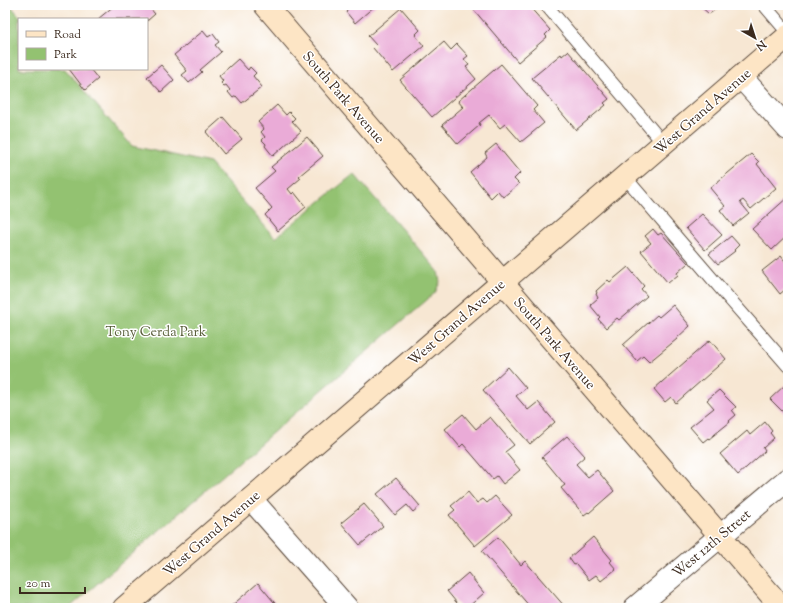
<svg xmlns="http://www.w3.org/2000/svg" width="793" height="613" viewBox="0 0 793 613" font-family="'Sorts Mill Goudy',serif">
<style>
.green{fill:#93c271;stroke:#677648}
.building{fill:#eaabd7}
.lines{fill:none;stroke-linecap:round;stroke-linejoin:round}
.lane-casing{stroke:#574639;stroke-width:14}
.street-casing{stroke:#574639;stroke-width:24}
.secondary-casing{stroke:#574639;stroke-width:24}
.lane{stroke:#fff;stroke-width:12}
.street{stroke:#fff;stroke-width:22}
.secondary{stroke:#fde5c5;stroke-width:22}
.labels{text-anchor:middle;stroke-width:3;stroke-linejoin:round;paint-order:stroke}
.street-label{font-size:14px;fill:#3b2a1e;stroke:#fff}
.park-label{font-size:14px;fill:#5a5f3b;stroke:#fff}
</style>
<rect width="100%" height="100%" fill="#fff"/>
<filter id="ink" filterUnits="userSpaceOnUse"><feTurbulence type="fractalNoise" baseFrequency=".025" numOctaves="2"/><feDisplacementMap in="SourceGraphic" scale="8" xChannelSelector="R" yChannelSelector="G"/><feConvolveMatrix kernelMatrix="1 2 1 2 8 2 1 2 1" color-interpolation-filters="sRGB"/></filter>
<filter id="wash" filterUnits="userSpaceOnUse"><feTurbulence type="fractalNoise" baseFrequency=".012" numOctaves="4" result="noise"/><feDisplacementMap in="SourceGraphic" scale="16" xChannelSelector="R" yChannelSelector="G"/><feGaussianBlur stdDeviation="0.9" result="paint"/><feColorMatrix in="noise" values="0 0 0 0 0 0 0 0 0 0 0 0 0 0 0 0 0 1.4 0 .05"/><feComposite in="paint" operator="in"/></filter>
<g filter="url(#wash)">
<rect width="100%" height="100%" fill="#f7e7d3"/>
<path class="green" d="M5,5h5l12,14h-3v50h46l67,77 78,17 65,75 79,-64 84,97 2,11 -5,11 -366,315h-64v-356l3,-2 -3,-3z"/>
<g id="blocks">
<path class="building" d="M115,5h35l-2,1 7,8 -8,7v-2h-49z
M343,5h33l-21,18 -9,-11 2,-2z
M479,5h49l22,25 -5,5 2,2 -29,25 -44,-52z
M699,5h24l-14,9z
M401,8l19,22 -5,5 9,11 -31,26 -20,-24 3,-3 -8,-9z
M203,31l5,6 5,-3 6,8 -4,3 6,7 -21,18 2,2 -13,11 -7,-8 5,-4 -13,-16z
M444,42l7,8 6,-6 11,12 -4,3 5,6 -3,2 10,12 -44,38 -32,-37z
M568,51l41,48 -5,4 2,2 -30,25 -44,-52 29,-24 1,2z
M238,59l10,11 2,-3 6,6 -3,3 9,11 -20,16 -6,-7 -3,2 -5,-6 2,-2 -4,-5 -2,1 -3,-3 2,-2 -4,-5z
M501,64l36,42 -4,4 11,13 -23,19 -16,-18 -5,4 -11,-13 -10,8 1,2 -22,19 -16,-19 21,-18 -5,-6z
M161,65l13,15 -13,12 -14,-15z
M69,69h21l8,10 -13,11z
M277,105l9,10 3,-3 6,6 -3,3 9,10 -28,25 -8,-10 1,-2 -4,-4 3,-3 -4,-5 3,-3 -6,-7z
M223,117l19,22 -18,15 -18,-22z
M307,137l16,19 -24,20 2,2 -13,11 4,5 2,-2 12,15 -28,24 -13,-16 7,-7 -17,-20 20,-17 -4,-4z
M496,144l24,29 -6,6 5,5 -16,13 -5,-6 -7,7 -21,-26 17,-15 -2,-4z
M751,154l8,8 -2,2 19,24 -25,21 -8,-9 -3,2 9,11 -16,13 -13,-16 5,-4 -15,-18z
M788,197v38l-16,15 -20,-21z
M702,214l20,21 -17,15 -19,-22z
M653,229l5,6 3,-2 27,30 -11,10 1,2 -10,8 -27,-32 10,-8 -6,-7z
M731,236l8,9 -5,5 1,1 -17,13 -9,-10z
M781,256l7,9v22l-8,7 -18,-23z
M628,267l16,19 -3,3 6,7 -28,24 -2,-2 -11,10 -8,-9 2,-2 -10,-12 8,-7 -2,-4 1,-1 -1,-2 12,-11 2,2z
M673,305l17,21 -13,12v1l-28,23 -6,-6 -6,5 -14,-16 34,-30 2,2z
M710,340l16,19 -50,44 -5,-6 -6,5 -11,-13z
M508,367l18,21 -10,8 12,14 10,-8 17,20 -25,22 -47,-54z
M785,385l3,3v29l-18,-18z
M719,390l17,17 -4,3 4,5 -7,6 1,1 -21,17 -1,-1 -5,4 -13,-15 24,-19 -7,-8z
M463,414l13,15 14,-12 24,28 -9,7 15,18 -17,14 -6,-8 -4,3 -30,-35 -3,3 -15,-18z
M765,422l7,9 -2,2 4,5 -11,10 2,3 -27,24 -18,-21 27,-23 3,4z
M567,436l18,20 -9,8 12,13 9,-7 17,21 -25,22 -1,-1 -4,3 -23,-27 4,-3 -23,-28z
M396,478l24,28 -7,6 -6,-7 -12,10 -18,-21z
M468,492l9,11 6,-4 4,4 8,-7 17,19 -37,31 -26,-31 6,-5 -4,-4z
M364,504l19,22 -23,19 -19,-22z
M498,537l23,28 4,-4 41,47h-35l-49,-57z
M593,537l19,23 -2,2 6,7 -15,12 -5,-6 -7,5 -13,-16 -2,1 -5,-7z
M468,573l16,20 -17,15h-6l-14,-17z
M258,583l21,25h-50z"/>
</g>
</g>
<g filter="url(#ink)">
<use href="#blocks" fill-opacity="0" stroke="#574639" stroke-width="1"/>
<g class="lines">
<g class="lane-casing">
<path id="lane" d="M546,5l118,139
M764,5l24,28
M625,177l102,119 61,70"/>
</g>
<g class="street-casing">
<path id="street" d="M741,77l47,52
M251,499l96,109
M635,608l153,-129"/>
</g>
<g class="secondary-casing">
<path id="secondary" d="M265,5l517,603
M124,608l664,-572"/>
</g>
<use href="#lane" class="lane"/>
<use href="#street" class="street"/>
<use href="#secondary" class="secondary"/>
</g>
</g>
<g class="labels">
<g class="street-label">
<text transform="translate(344 97) rotate(49)" y="5">South Park Avenue</text>
<text transform="translate(702 111) rotate(-41)" y="5">West Grand Avenue</text>
<text transform="translate(456 322) rotate(-41)" y="5">West Grand Avenue</text>
<text transform="translate(555 343) rotate(49)" y="5">South Park Avenue</text>
<text transform="translate(211 533) rotate(-41)" y="5">West Grand Avenue</text>
<text transform="translate(711 543) rotate(-40)" y="5">West 12th Street</text>
</g>
<g class="park-label">
<text x="156" y="336">Tony Cerda Park</text>
</g>
</g>
<rect width="793" height="613" fill="none" stroke="#fff" stroke-width="20"/>
<rect x="18" y="18" width="130" height="52" fill="#ffffff" stroke="#b1aaa5"/>
<rect x="26" y="31" width="20" height="6" fill="#fde5c5" stroke="#b1aaa5"/>
<text x="54" y="38" font-size="12" fill="#3b2a1e">Road</text>
<rect x="26" y="48" width="20" height="12" fill="#93c271" stroke="#b1aaa5"/>
<text x="54" y="58" font-size="12" fill="#3b2a1e">Park</text>
<g transform="translate(755 38) rotate(141)" stroke="#ffffff" stroke-width="3" paint-order="stroke">
<path d="M0-3L7 15L0 10L-7 15Z" fill="#3b2a1e"/>
<text y="-6" font-size="11" font-weight="bold" text-anchor="middle" fill="#3b2a1e">N</text>
</g>
<path d="M20 587v6h65v-6" fill="none" stroke="#3b2a1e" stroke-width="2"/>
<text x="26" y="587" font-size="12" fill="#3b2a1e" stroke="#ffffff" stroke-width="3" paint-order="stroke">20 m</text>
</svg>
